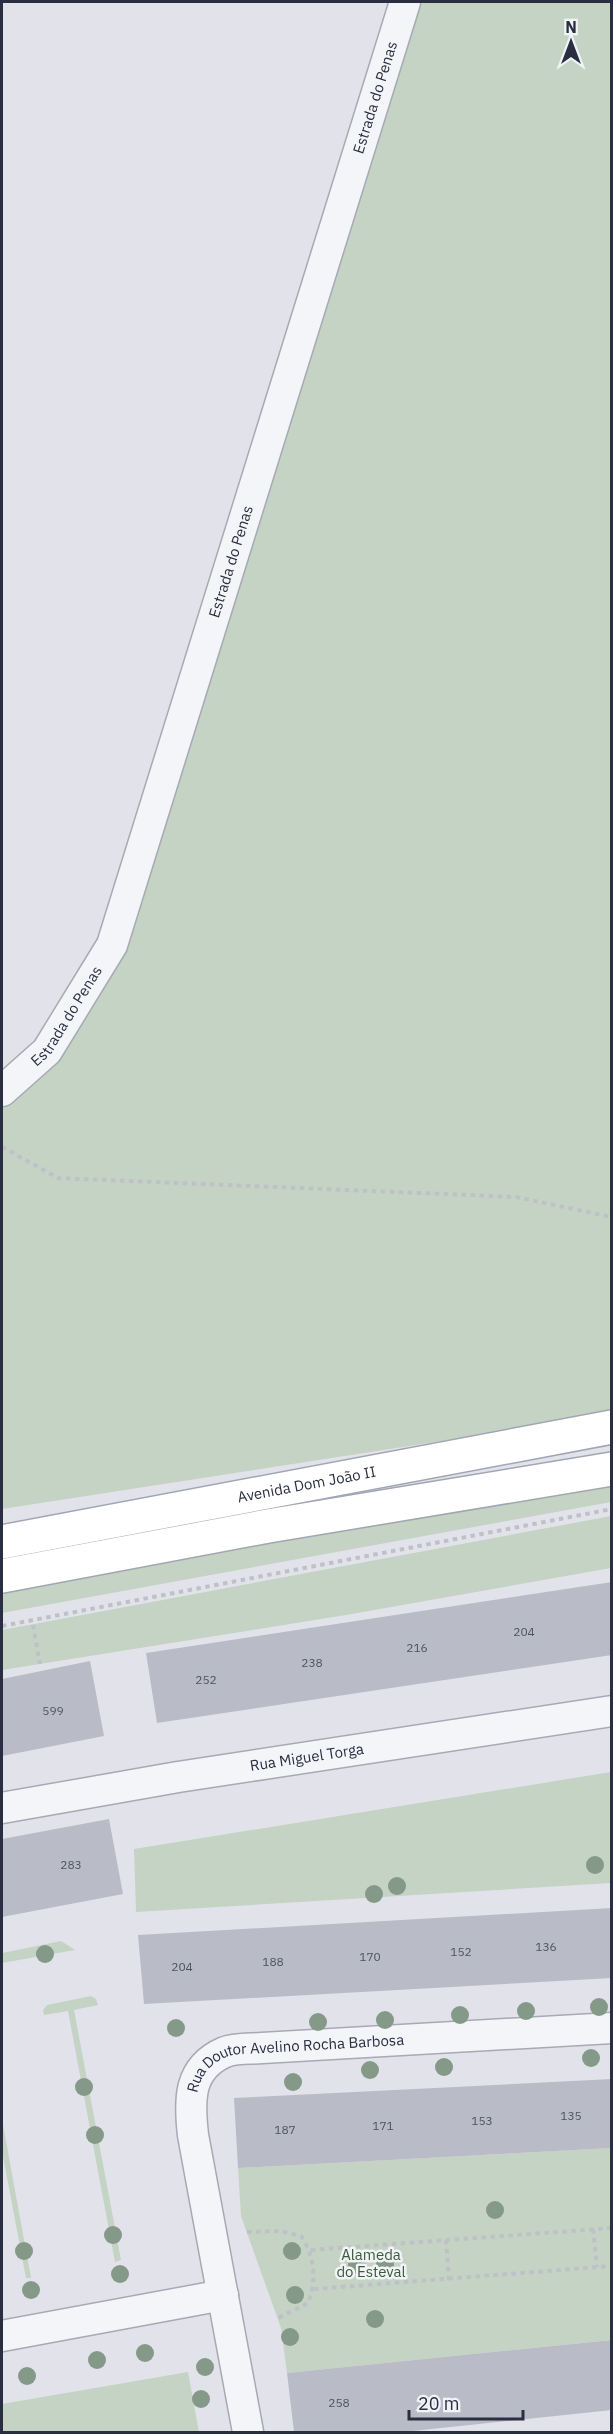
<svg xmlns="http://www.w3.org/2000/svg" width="613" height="2434" viewBox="0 0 613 2434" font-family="'IBM Plex Sans',sans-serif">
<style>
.green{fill:#c4d3c3}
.building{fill:#b9bcc6}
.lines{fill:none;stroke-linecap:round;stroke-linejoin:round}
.street-casing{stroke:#a7a9b4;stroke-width:33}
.primary-casing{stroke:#a1a6b5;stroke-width:36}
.path{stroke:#bfc1c8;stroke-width:4;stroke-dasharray:4.5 4.5;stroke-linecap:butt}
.street{stroke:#f4f5f8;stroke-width:30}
.primary{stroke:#fff;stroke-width:33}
.tree{fill:#849988}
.labels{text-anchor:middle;stroke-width:5;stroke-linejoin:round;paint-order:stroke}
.number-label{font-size:12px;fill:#4e5262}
.street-label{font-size:15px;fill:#2a2e41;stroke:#f1f3f7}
.park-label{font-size:15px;fill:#385c38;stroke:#f1f3f7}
</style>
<rect width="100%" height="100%" fill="#e2e3ea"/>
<path class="green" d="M405,2h206v1413l-609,94v-418l110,-146z
M611,1478v24l-609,111v-21z
M611,1516v52l-265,47 -344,55v-40z
M611,1772v111l-475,29 -2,-63z
M61,1941l14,9 -73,13v-10z
M91,1996l5,3 2,6 -24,5 47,250 -6,2 -47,-251 -24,4 -1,-5 4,-5z
M2,2119l29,159h-5l-24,-127z
M611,2148v192l-324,33 -6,-45 -40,-112 -3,-48z
M188,2372l11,60h-197v-28z"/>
<path class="building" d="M612,1582v73l-455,68 -11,-70z
M90,1661l14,75 -102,20v-77z
M109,1819l14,75 -121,23v-78z
M612,1908v70l-468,26 -6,-69z
M612,2079v69l-374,20 -4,-70z
M612,2340v70l-209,22h-109l-7,-59z"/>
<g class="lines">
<g class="street-casing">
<g id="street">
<path id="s1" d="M2,1091l45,-40 65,-106 293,-943"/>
<path id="s2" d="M2,1808l176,-31 434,-66"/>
<path d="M2,2336l221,-41"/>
<path id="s3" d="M248,2432l-55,-297c-4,-35 -5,-67 32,-83 10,-4 26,-3 37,-4l350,-20"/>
</g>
</g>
<g class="primary-casing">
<g id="primary">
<path id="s4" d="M2,1542l610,-115"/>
<path d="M2,1576l266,-50 344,-57"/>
</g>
</g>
<path class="path" d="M2,1147l56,31 458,19 96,20
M33,1625l7,39
M2,1626l610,-117
M593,2229l4,38
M247,2232l34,-1 20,5c14,20 16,45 7,67l-30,15
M446,2240l3,40
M311,2250l301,-22
M314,2289l298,-23"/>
<use href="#street" class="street"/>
<use href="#primary" class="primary"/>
</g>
<g class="tree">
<circle cx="595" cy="1865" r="9"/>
<circle cx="397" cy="1886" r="9"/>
<circle cx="374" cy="1894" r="9"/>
<circle cx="45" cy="1954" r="9"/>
<circle cx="599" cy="2007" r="9"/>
<circle cx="526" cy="2011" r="9"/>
<circle cx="460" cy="2015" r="9"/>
<circle cx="385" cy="2020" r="9"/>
<circle cx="318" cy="2022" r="9"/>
<circle cx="176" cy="2028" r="9"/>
<circle cx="591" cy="2058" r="9"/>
<circle cx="444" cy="2067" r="9"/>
<circle cx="370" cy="2070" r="9"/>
<circle cx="293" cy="2082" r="9"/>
<circle cx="84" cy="2087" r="9"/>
<circle cx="95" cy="2135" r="9"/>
<circle cx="495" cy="2210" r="9"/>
<circle cx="113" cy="2235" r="9"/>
<circle cx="24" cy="2251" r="9"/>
<circle cx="292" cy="2251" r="9"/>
<circle cx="357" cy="2265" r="9"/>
<circle cx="385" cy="2265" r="9"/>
<circle cx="120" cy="2274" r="9"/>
<circle cx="31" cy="2290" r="9"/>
<circle cx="295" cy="2295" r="9"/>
<circle cx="375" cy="2319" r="9"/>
<circle cx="290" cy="2337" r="9"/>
<circle cx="145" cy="2353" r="9"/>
<circle cx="97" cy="2360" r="9"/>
<circle cx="205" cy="2367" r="9"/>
<circle cx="27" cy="2376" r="9"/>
<circle cx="201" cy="2399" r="9"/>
</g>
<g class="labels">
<g class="number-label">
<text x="524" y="1636">204</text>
<text x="417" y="1652">216</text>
<text x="312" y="1667">238</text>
<text x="206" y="1684">252</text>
<text x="53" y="1715">599</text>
<text x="71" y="1869">283</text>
<text x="546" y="1951">136</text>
<text x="461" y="1956">152</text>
<text x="370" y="1961">170</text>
<text x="273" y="1966">188</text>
<text x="182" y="1971">204</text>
<text x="571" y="2120">135</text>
<text x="482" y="2125">153</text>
<text x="383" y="2130">171</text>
<text x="285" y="2134">187</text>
<text x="339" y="2407">258</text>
</g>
<g class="street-label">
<text dy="5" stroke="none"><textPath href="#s1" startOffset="1072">Estrada do Penas</textPath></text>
<text dy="5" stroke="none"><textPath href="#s1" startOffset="586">Estrada do Penas</textPath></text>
<text dy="5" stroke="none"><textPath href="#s1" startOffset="100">Estrada do Penas</textPath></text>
<text dy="5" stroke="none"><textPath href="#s4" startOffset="310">Avenida Dom João II</textPath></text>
<text dy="5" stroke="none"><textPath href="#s2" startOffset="309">Rua Miguel Torga</textPath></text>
<text dy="5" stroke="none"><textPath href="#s3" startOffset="462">Rua Doutor Avelino Rocha Barbosa</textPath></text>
</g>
<g class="park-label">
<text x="371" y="2260">Alameda<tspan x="371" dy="17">do Esteval</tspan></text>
</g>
</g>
<rect width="613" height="2434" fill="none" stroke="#2a2e41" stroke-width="6"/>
<g transform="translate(571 42)" stroke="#f1f3f7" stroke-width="4.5" paint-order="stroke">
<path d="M0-4.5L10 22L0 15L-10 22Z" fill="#2a2e41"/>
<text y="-9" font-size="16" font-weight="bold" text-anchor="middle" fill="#2a2e41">N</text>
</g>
<path d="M409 2410v9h114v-9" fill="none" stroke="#2a2e41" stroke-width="3"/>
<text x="418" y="2410" font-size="18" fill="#2a2e41" stroke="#f1f3f7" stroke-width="4.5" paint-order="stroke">20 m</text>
</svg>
